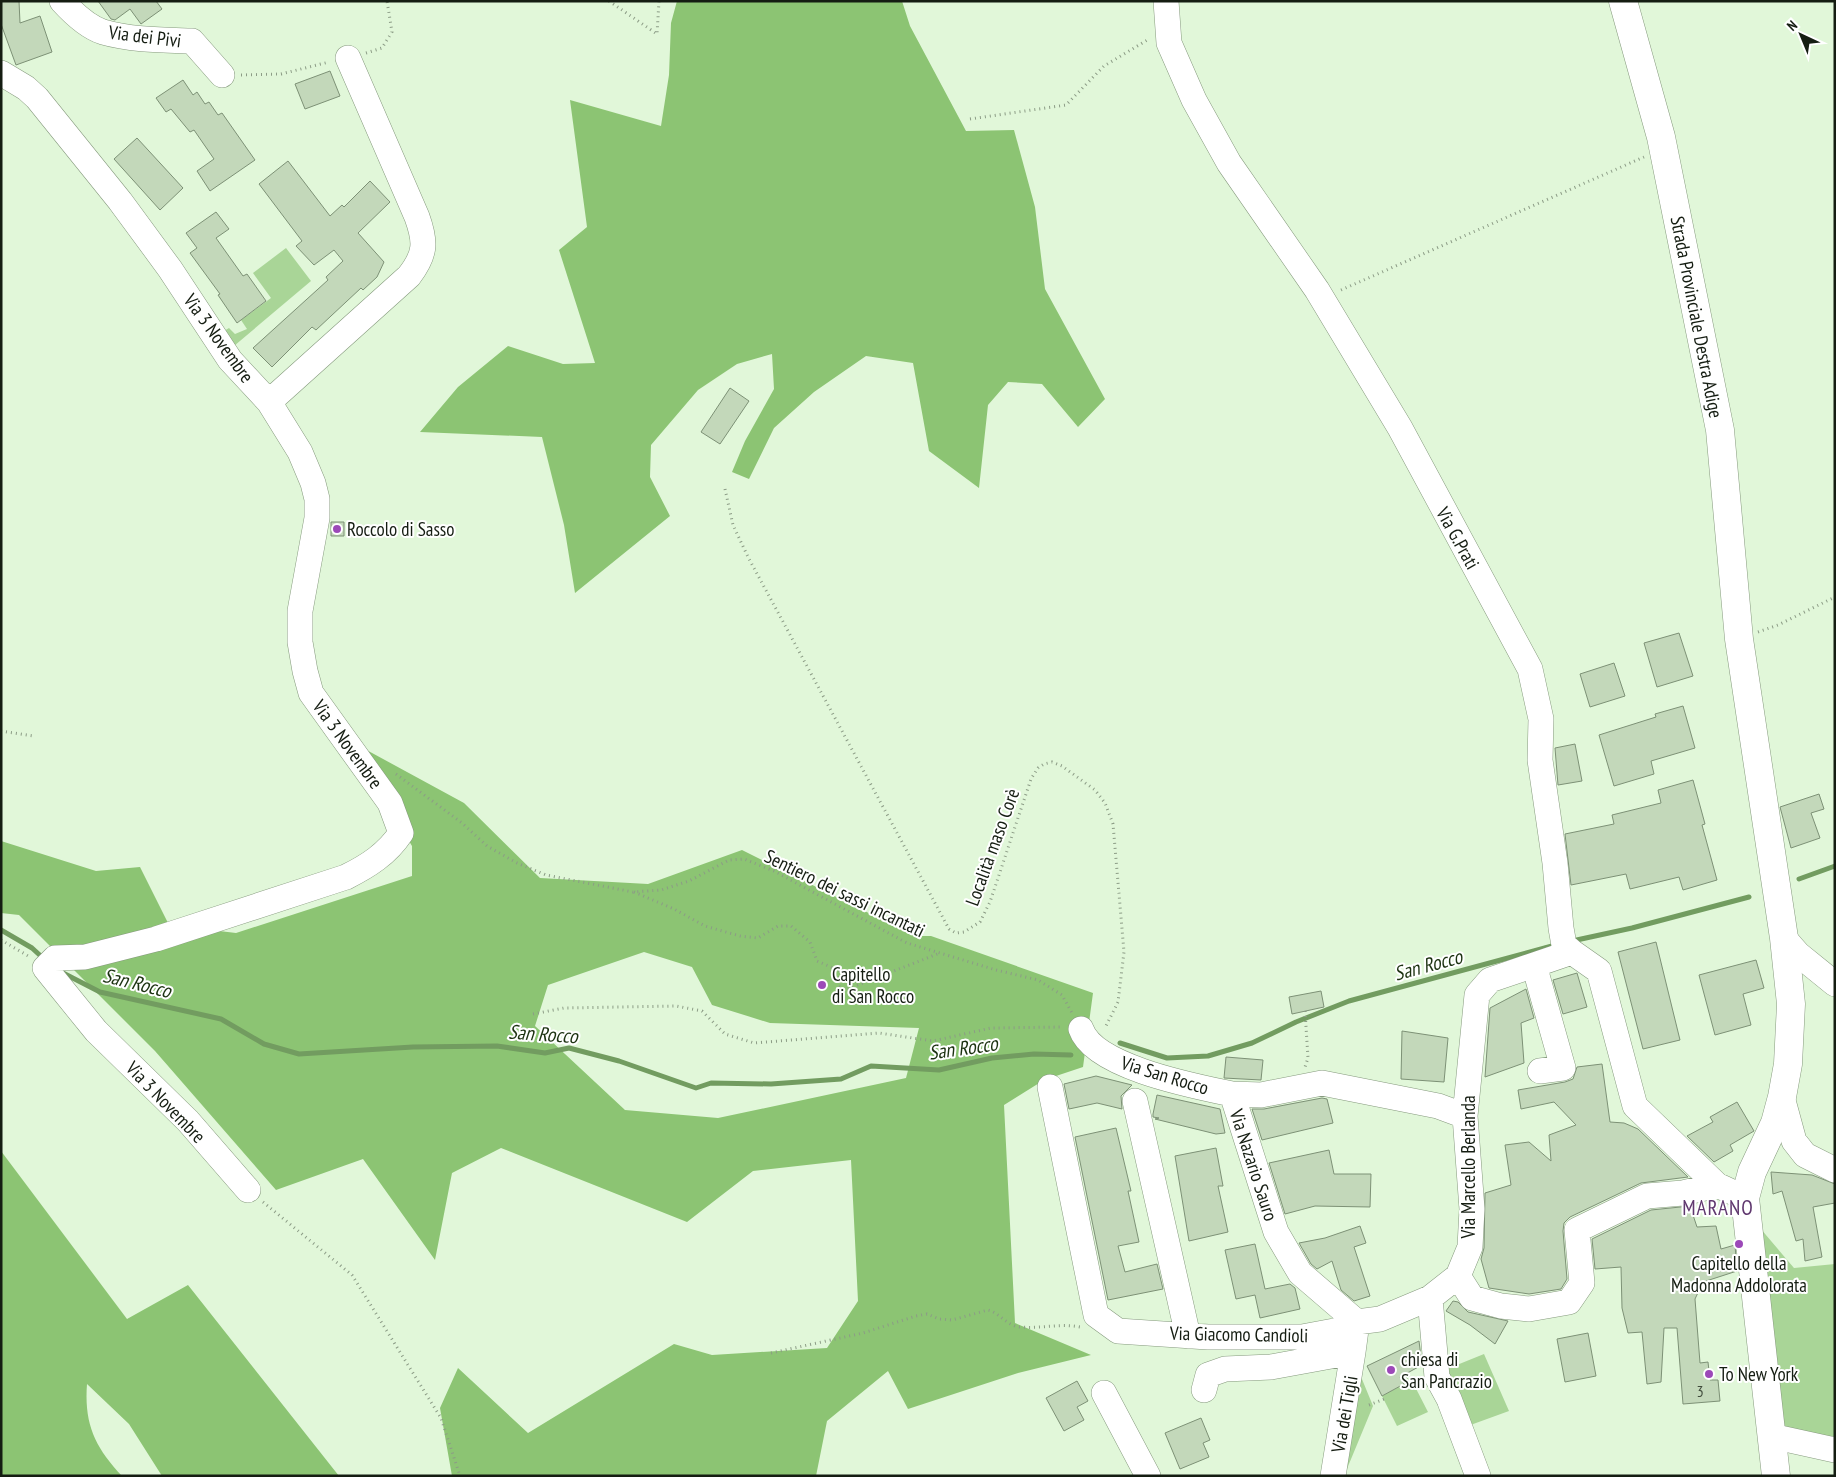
<svg xmlns="http://www.w3.org/2000/svg" width="1836" height="1477" viewBox="0 0 1836 1477" font-family="'PT Sans Narrow',sans-serif">
<style>
.green{fill:#a9d597}
.forest{fill:#8cc473;fill-rule:evenodd}
.lines{fill:none;stroke-linecap:round;stroke-linejoin:round}
.stream{stroke:#729c60;stroke-width:5}
.building{fill:#c3d8ba;stroke:#7d9176}
.minor-casing{stroke:#869a7e;stroke-width:26}
.major-casing{stroke:#869a7e;stroke-width:29}
.path{stroke:#8c9c86;stroke-width:3;stroke-dasharray:1 4;stroke-linecap:butt}
.minor{stroke:#fff;stroke-width:25}
.major{stroke:#fff;stroke-width:28}
.poi-dot{fill:#9c49b8;stroke:#fff;stroke-width:2}
.labels{text-anchor:middle;stroke-width:4;stroke-linejoin:round;paint-order:stroke}
.number-label{font-size:16px;fill:#404c3c}
.street-label{font-size:19px;fill:#151d12;stroke:#fff}
.poi-label{font-size:19px;fill:#151d12;stroke:#fff;text-anchor:start}
.water-label{font-size:20px;font-style:italic;fill:#1c3211;stroke:#fff}
.quarter-label{font-size:21px;letter-spacing:1px;fill:#60386f;stroke:#fff}
</style>
<rect width="100%" height="100%" fill="#e1f7d9"/>
<path class="green" d="M286,248l25,33 -77,65 -10,-15 5,-3 6,6 12,-5 -6,-9 30,-22 -18,-25z
M1760,1228l34,40 41,-4v172l-52,1z
M1484,1354l25,57 -44,16 -23,-56z
M1357,1367l16,39 -29,70z
M1408,1373l20,39 -31,14 -15,-30 22,-12 -4,-7z"/>
<path class="forest" d="M677,1h225l8,25 56,105 48,-1 21,77 10,82 60,110 -27,28 -36,-43 -34,-2 -20,23 -9,83 -50,-37 -16,-88 -47,-7 -52,36 -40,36 -25,51 -17,-7 13,-31 29,-52 -2,-35 -35,10 -39,26 -47,55 -1,32 20,39 -95,77 -11,-68 -22,-88 -122,-5 38,-45 50,-41 55,18 32,-1 -36,-113 28,-23 -17,-127 91,26 8,-51 2,-52z
M350,741l114,62 76,75 108,6 94,-34 173,86h16l162,57 -10,74 -39,13 -40,25 11,218 76,32 -73,18 -110,36 -20,-38 -61,50 -11,55h-364l-12,-68 18,-40 70,65 146,-89 38,11 115,-7 31,-47 -7,-141 -98,11 -66,51 -186,-74 -49,25 -17,87 -72,-101 -87,31 -121,-139 -136,-136 -18,-2v-72l95,30 44,-4 29,58 67,8 176,-57v-30zM644,952l48,15 20,38 58,18 149,5 -13,50 -188,40 -93,-8 -90,-84 13,-41z
M1,1151l126,168 61,-34 151,191h-177l-33,-52 -42,-40c-3,40 8,63 35,92h-121z"/>
<g class="lines">
<path class="stream" d="M1799,879l36,-13
M1,930l31,18 12,11
M1572,941l60,-13 117,-31
M63,973l37,19 121,27 43,25 35,10 114,-7 84,-1 48,7 24,-5 50,13 77,27 15,-5 60,1 70,-5 30,-13 68,4 53,-12 42,-4 37,1
M1120,1043l47,15 41,-2 44,-13 44,-21 53,-21 203,-55"/>
</g>
<path class="building" d="M1,1h18l1,22 20,-7 12,36 -36,13 -15,-41z
M98,1h58l6,8 -21,15 -11,-15 -15,11 -4,-1z
M330,71l10,25 -35,13 -10,-25z
M183,80l10,15 4,-3 8,12 4,-2 9,13 4,-2 33,47 -45,31 -13,-20 17,-12 -20,-29 -4,2 -19,-23 -5,3 -10,-14z
M137,138l46,50 -23,22 -46,-51z
M288,161l42,55 12,-11 2,2 26,-26 20,21 -32,31 26,29 -7,15 -14,13 -2,-2 -45,42 -4,-3 -40,40 -19,-19 75,-68 -2,-3 17,-16 -9,-11 -20,15 -18,-19 6,-5 -43,-57z
M216,212l13,17 -13,9 27,38 4,-2 19,27 -29,22 -19,-28 2,-1 -30,-41 7,-5 -11,-15z
M730,388l19,13 -29,43 -19,-12z
M331,522h13v14h-13z
M1679,633l14,43 -36,11 -13,-44z
M1614,663l11,33 -35,11 -10,-33z
M1683,706l12,42 -44,13 3,13 -40,12 -15,-51 57,-18 -1,-3z
M1575,744l7,37 -24,4 -3,-37z
M1693,780l12,44 -3,1 15,55 -34,10 -4,-13 -49,12 -4,-15 -55,11 -6,-51 49,-10 -2,-9 49,-12 -3,-13z
M1819,794l5,15 -13,4 9,25 -29,10 -11,-41z
M1656,942l24,98 -37,9 -25,-97z
M1756,960l8,28 -21,6 8,31 -36,10 -16,-60z
M1577,973l10,34 -24,7 -10,-34z
M1526,989l8,29 -13,5 3,40 -39,14 5,-69z
M1321,991l3,16 -32,7 -3,-17z
M1402,1031l46,7 -4,44 -43,-3z
M1226,1057l37,3 -2,20 -37,-2z
M1602,1064l8,58 14,1 14,6 50,48 -47,6 -71,34 -6,6 -1,8 4,48 -6,10 -32,5 -40,-6 -8,-29 3,-11 1,-55 26,-8 -6,-40 24,-3 22,19 -2,-26 27,-10 -22,-23 -33,7 -3,-19 47,-8 8,-3 4,-12z
M1096,1076l36,9 -11,11 1,13 -25,-6 -28,6 -5,-25z
M1157,1095l63,14 5,24 -9,1 -61,-15 4,-1 -6,-1v-3z
M1322,1098l5,1 6,24 -71,17 -10,-31h12z
M1737,1102l17,29 -24,14 3,6 -19,11 -27,-26 26,-14 -3,-5z
M1116,1128l15,63h-3l11,51 -21,4 7,26 32,-8 6,25 -55,11 -33,-163z
M1216,1148l7,38h-5l10,46 -39,9 -14,-85z
M1329,1150l5,24h37l-1,33 -55,-1 -30,8 -16,-51z
M1771,1172l41,3 23,9v19l-22,4 9,50 -17,4 -2,-22 -7,2 -14,-50 -9,3z
M1690,1206l7,21 19,-1 5,23 14,-4 2,26 -34,11 -8,17 5,64 8,-1 2,18h8l2,21 -37,3 -6,-76h-13l-3,54 -14,2 -5,-52 -14,1 -6,-25 -1,-41 -26,2 -3,-30 59,-29z
M1360,1226l6,17 -12,4 16,49 -16,5 -13,-11 -9,-29 -15,8 -6,-5 -12,-21 26,-5z
M1255,1244l10,45 25,-5 5,4 5,21 -40,9 -5,-23 -19,4 -11,-49z
M1453,1301l5,1 10,10 40,9 -13,23 -25,-19 -24,-14z
M1588,1333l8,43 -31,6 -8,-43z
M1419,1341l3,24 -22,12 4,7 -22,12 -15,-30z
M1077,1381l11,20 -11,6 7,13 -20,11 -18,-33z
M1201,1418l9,22 -7,3 6,14 -29,12 -15,-36z"/>
<g class="lines">
<g class="minor-casing">
<path id="minor" d="M62,1c10,11 26,26 41,31 28,8 60,8 89,9l30,34
M1166,1l3,42 25,57 35,63 88,127 83,138 130,241 11,50 -1,41 15,103 6,65 3,17 8,7
M1,73l25,15 11,10 83,103 50,68 60,91 39,42 31,50 13,31 4,16v19l-17,93v31l5,29 6,22 79,110 11,30c-14,21 -33,33 -55,44l-190,62 -71,18 -30,1 -10,10 51,63 92,90 60,69
M269,402l140,-126c17,-22 17,-34 8,-59l-69,-159
M1784,938l14,16 37,30
M1534,965l29,103 -23,3
M1081,1029c13,38 113,57 151,65
M1050,1087l46,228 22,16 90,6h94l43,-8 12,-7
M1782,1097l12,44 11,14 30,15
M1135,1101l53,235
M1465,1116l-27,-10 -116,-23 -61,12 -29,-1 44,138 24,41 57,49 23,-3 50,-21 28,-22 12,-29 2,-38 -7,-93 12,-121 13,-15 82,-28 27,19 36,135 82,79 28,13
M1458,1276l14,22 29,8 28,3 40,-7 13,-19 -5,-53 70,-34 36,-3 34,-8
M1430,1298l7,79 12,22 29,77
M1204,1390l4,-15 17,-6 46,-2 82,-15 4,-30
M1104,1393l44,83
M1771,1436l64,14
M1333,1476l20,-124"/>
</g>
<g class="major-casing">
<path id="major" d="M1623,1l38,136 59,293 19,209 45,299 7,66 -3,60 -6,33 -7,26 -23,49 -7,26 31,278"/>
</g>
<path class="path" d="M609,1l48,33 2,-33
M366,53l16,-5 10,-16 -5,-31
M241,75l40,-1 48,-12
M970,119l96,-14 38,-39 45,-27
M1341,290l303,-133
M725,489l8,36 15,32 201,372 7,4 8,-1 16,-10 10,-20 41,-123 7,-11 6,-4 8,-2 10,4 33,24 10,13 8,21 11,128 -6,50 -13,26
M1758,632l20,-7 57,-28
M1,731l33,5
M396,774l66,49 25,23 30,17 29,12 87,17 28,-2 28,-9 40,-21 15,-1 30,12 133,72 89,27 42,10 24,15 10,18
M634,892l40,17 31,17 35,10 18,2 20,-12h13l19,16 7,19 23,10 -1,15 6,4 95,-37
M1,940l29,17
M1305,1011l3,47 -3,9
M533,1014l31,-6 112,-2 26,5 23,23 29,9 125,-10 54,8 58,-13 72,-1
M263,1202l89,73 89,143 19,58
M771,1353l92,-20 53,-17 11,-2 12,5 13,1 36,-10c12,3 19,16 32,17 21,2 38,-4 60,0
M1369,1405l18,-7"/>
<use href="#minor" class="minor"/>
<use href="#major" class="major"/>
</g>
<g class="poi-dot">
<circle cx="337" cy="529" r="5"/>
<circle cx="822" cy="985" r="5"/>
<circle cx="1739" cy="1244" r="5"/>
<circle cx="1391" cy="1370" r="5"/>
<circle cx="1709" cy="1374" r="5"/>
</g>
<g class="labels">
<g class="number-label">
<text x="1700" y="1397">3</text>
</g>
<g class="street-label">
<text transform="translate(145 36) rotate(7)" y="7">Via dei Pivi</text>
<text transform="translate(1697 317) rotate(79)" y="7">Strada Provinciale Destra Adige</text>
<text transform="translate(219 338) rotate(54)" y="7">Via 3 Novembre</text>
<text transform="translate(1458 538) rotate(61)" y="7">Via G.Prati</text>
<text transform="translate(348 744) rotate(54)" y="7">Via 3 Novembre</text>
<text transform="translate(992 847) rotate(-70)" y="7">Località maso Corè</text>
<text transform="translate(845 893) rotate(26)" y="7">Sentiero dei sassi incantati</text>
<text transform="translate(1165 1075) rotate(17)" y="7">Via San Rocco</text>
<text transform="translate(166 1102) rotate(46)" y="7">Via 3 Novembre</text>
<text transform="translate(1254 1165) rotate(72)" y="7">Via Nazario Sauro</text>
<text transform="translate(1468 1167) rotate(-90)" y="7">Via Marcello Berlanda</text>
<text transform="translate(1239 1334) rotate(1)" y="7">Via Giacomo Candioli</text>
<text transform="translate(1344 1414) rotate(-80)" y="7">Via dei Tigli</text>
</g>
<g class="poi-label">
<text x="347" y="536">Roccolo di Sasso</text>
<text x="832" y="981">Capitello<tspan x="832" dy="22">di San Rocco</tspan></text>
<text x="1739" y="1270" text-anchor="middle">Capitello della<tspan x="1739" dy="22">Madonna Addolorata</tspan></text>
<text x="1401" y="1366">chiesa di<tspan x="1401" dy="22">San Pancrazio</tspan></text>
<text x="1719" y="1381">To New York</text>
</g>
<g class="water-label">
<text transform="translate(1428 965) rotate(-15)" y="7">San Rocco</text>
<text transform="translate(137 983) rotate(14)" y="7">San Rocco</text>
<text transform="translate(543 1034) rotate(4)" y="7">San Rocco</text>
<text transform="translate(963 1048) rotate(-8)" y="7">San Rocco</text>
</g>
<g class="quarter-label">
<text x="1718" y="1215">MARANO</text>
</g>
</g>
<rect width="1836" height="1477" fill="none" stroke="#151d12" stroke-width="5"/>
<g transform="translate(1801 35) rotate(316)" stroke="#ffffff" stroke-width="4" paint-order="stroke">
<path d="M0-4L9 19L0 12L-9 19Z" fill="#151d12"/>
<text y="-8" font-size="14" font-weight="bold" text-anchor="middle" fill="#151d12">N</text>
</g>
</svg>
